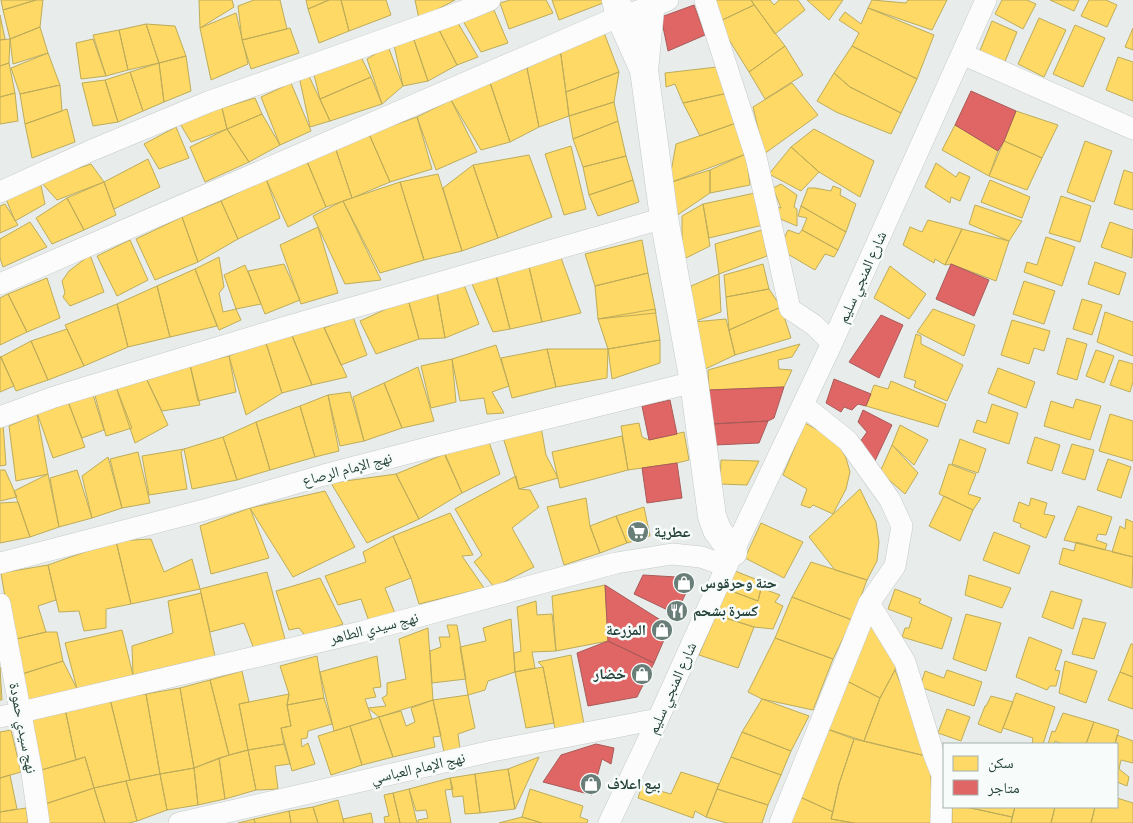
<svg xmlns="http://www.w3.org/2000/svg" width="1133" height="823" viewBox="0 0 1133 823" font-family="Commissioner,'Noto Naskh Arabic',sans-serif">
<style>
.homes{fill:#ffd966;stroke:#bdac59}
.shops{fill:#e06666;stroke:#a85b59}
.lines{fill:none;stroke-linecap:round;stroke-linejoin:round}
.street-casing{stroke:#c5cac8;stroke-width:22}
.secondary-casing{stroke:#c3cbc8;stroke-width:29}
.street{stroke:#fcfcfc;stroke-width:21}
.secondary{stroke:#fcfcfc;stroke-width:28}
.labels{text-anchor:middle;stroke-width:5;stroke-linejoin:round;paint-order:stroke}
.street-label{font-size:15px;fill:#24423a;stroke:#f7fbf9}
.poi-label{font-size:15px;font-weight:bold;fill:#24423a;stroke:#f7fbf9;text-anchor:start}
</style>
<rect width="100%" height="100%" fill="#e8edeb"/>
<path class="homes" d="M1,0h35l-33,10z
M36,0h7l-3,27 -30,12 -7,-29z
M199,0h33l2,7 -34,21z
M254,0h26l7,29 -45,11 -4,-34z
M306,0h23l-21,9z
M329,0h12l8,31 -30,12 -11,-34z
M341,0h45l5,15 -42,16z
M415,0h40l-36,19z
M510,0h36l7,13 -44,16 -9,-26z
M552,0h51v3l-44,17z
M711,0h40l3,5 -36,17z
M751,0h19l4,5 5,-5h19l7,10 -30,24z
M807,0h36l-14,20z
M872,0l34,3 2,-3h39l-15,30 -64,-22z
M1002,0h25l9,4 -13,25 -28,-15z
M1050,0h29l-5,11z
M1089,0h17l11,5 -10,22 -26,-11z
M754,5l31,41 -36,26 -31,-50z
M868,8l66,27 -17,44 -65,-33 7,-13 -20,-13 6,-8 16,12z
M494,10l14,33 -27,9 -18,-31z
M236,13l12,51 -37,16 -11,-52z
M0,15l5,24 -5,1z
M1039,18l27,12 -22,47 -26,-13z
M992,21l25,11 -13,32 -25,-11z
M458,23l20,34 -21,8 -19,-37z
M146,24l13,39 -31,7 -9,-40z
M146,24l29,2 11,30 -27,7z
M1075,25l30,13 -22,49 -30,-13z
M40,27l8,26 -35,11 -3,-25z
M290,28l9,25 -48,16 -9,-29z
M438,28l19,37 -29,16 -14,-41z
M1133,28v22l-8,-3z
M119,30l9,40 -22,6 -13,-41z
M603,30l16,42 -53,20 -6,-44z
M10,39l-1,24 -9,3v-26z
M93,39l13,37 -25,3 -5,-36z
M414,40l14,41 -25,5 -9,-41z
M388,46l15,40 -21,18 -15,-45z
M785,46l18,29 -38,24 -16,-27z
M852,46l65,33 -16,34 -51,-26 -16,-14z
M560,48l9,68 -30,11 -12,-59z
M48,53l12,32 -40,9 -9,-26z
M186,56l5,35 -27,11 -5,-39z
M361,57l10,20 -51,22 -6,-24z
M1118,57l15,5v39l-27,-11z
M9,63l6,30 -15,4v-31z
M159,63l5,39 -21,9 -13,-39z
M717,67l11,26 -45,10 -8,-19 -9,3 -1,-14z
M527,68l12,59 -29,15 -20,-59z
M130,72l13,39 -25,11 -13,-42z
M619,72l-5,30 -45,14 -3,-24z
M834,73l16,14 51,26 -10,21 -55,-22 -19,-11z
M308,74l22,47 -20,6 -10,-46z
M371,77l11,27 -52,17 -10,-22z
M489,79l21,63 -29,8 -30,-50z
M105,80l13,42 -25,4 -11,-43z
M291,83l20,48 -31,14 -19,-48z
M792,83l26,32 -54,39 -11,-47z
M60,85l2,26 -37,13 -5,-30z
M15,93l3,28 -18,3v-27z
M728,93l11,29 -39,14 -17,-33z
M255,98l7,16 -35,15 -5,-21z
M451,100l26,52 -41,18 -19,-53z
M614,102l4,19 -45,18 -4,-23z
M222,108l5,21 -36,13 -12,-20z
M67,109l8,33 -43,16 -7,-34z
M1016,111l42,14 -16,33 -38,-17z
M262,114l18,31 -31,17 -22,-33z
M417,117l15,52 -42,13 -21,-48z
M618,121l8,35 -43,11 -10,-28z
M739,122l7,32 -77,29 7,-39z
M955,125l43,26 -9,25 -47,-26z
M176,127l13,31 -30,11 -15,-25z
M227,129l22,33 -44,20 -15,-35z
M814,129l60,32 -14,36 -41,-25 -28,-25z
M369,134l21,48 -38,16 -17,-51z
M1004,141l38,17 -15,32 -38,-14z
M1085,141l27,10 -18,51 -27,-10z
M571,146l15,63 -22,6 -19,-61z
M335,147l17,51 -26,9 -20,-48z
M791,147l28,25 -18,19 -32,-17z
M746,154l4,31 -40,8v-23z
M529,155l23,62 -54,21 -25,-73z
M626,156l7,24 -44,15 -6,-28z
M148,159l12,28 -46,22 -10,-27z
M306,159l20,48 -38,20 -22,-48z
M936,163l20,14 3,-5 11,5 -10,24 -9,-4 -1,6 -25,-16z
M91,164l13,18 -47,18 -17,-19z
M473,165l25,73 -36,13 -19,-63z
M710,170v23l-34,23 -7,-33z
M1124,170l9,3v37l-19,-6z
M438,174l24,77 -38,9 -24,-78z
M266,179l14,39 -42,21 -17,-38z
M633,180l6,22 -41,14 -9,-21z
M990,180l40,17 -8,21 -41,-16z
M40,181l5,23 -30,17 -9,-22z
M104,182l12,33 -32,15 -17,-32z
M400,182l24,78 -44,13 -37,-72z
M781,184l16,11 -3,12 3,2v17l-19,-8 -1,-11 4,1 -6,-15 -6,-3z
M833,186l8,3 -1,6 16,9 -10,28 -45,-26 7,-18h7l16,3z
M755,193l8,32 -54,13 -6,-34z
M1061,196l30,10 -11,36 -31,-9z
M67,198l17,32 -32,14 -16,-26z
M221,201l17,38 -40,23 -16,-45z
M343,201l38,79 -36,4 -32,-68z
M5,204l13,21 -18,8v-27z
M703,204l7,42 -28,14v-44z
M975,205l47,16 -13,20 -40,-17z
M801,206l45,26 -8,18 -36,-20 5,-12 -9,-2z
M182,217l16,45 -43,18 -19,-41z
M928,220l34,9 -17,36 -10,-6 -1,4 -31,-18 7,-18 12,5z
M30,222l17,25 -44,20 -3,-9v-19z
M1110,222l23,8 -1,28 -31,-11z
M318,227l20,66 -37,11 -21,-59z
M962,229l47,12 -13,40 -45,-17 -6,1z
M762,230l5,26 -48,18 -4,-30z
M788,230l11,4 3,-4 36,20 -4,7 -9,-3 -10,16 -36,-21z
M1046,237l29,10 -13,39 -38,-14 3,-10 10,3z
M130,240l18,40 -31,16 -20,-40z
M642,240l6,33 -53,13 -10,-32z
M90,255l14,37 -34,14 -7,-9 2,-4 -3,-12 7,-10z
M560,255l21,58 -39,9 -13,-55z
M219,257l5,30 -5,6 4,19 13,-3 5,11 -22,10 -24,-61z
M1095,262l31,11 -7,22 -31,-11z
M284,264l16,36 -35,14 -17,-43z
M763,264l6,25 -43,8 -2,-22z
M245,265l16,39 -25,5 -12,-34z
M890,266l36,28 -17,25 -35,-21z
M529,267l13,55 -32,7 -14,-54z
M195,269l22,57 -47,11 -13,-51z
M648,273l8,40 -58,6 -3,-33z
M719,274l2,38 -28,10 -2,-36z
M496,275l14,54 -17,3 -21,-48z
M47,278l13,40 -33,14 -19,-38z
M1024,281l31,10 -11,33 -31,-10z
M463,282l16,42 -34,14 -8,-45z
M157,286l13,51 -42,10 -11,-43z
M769,289l12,18 -52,23 -3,-33z
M437,293l8,45 -26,1 -11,-40z
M8,294l19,38 -27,13v-47z
M408,299l11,40 -43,15 -16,-33z
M1082,299l20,6 -10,30 -19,-6z
M117,304l11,43 -44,19 -19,-41z
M781,307l10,31 -56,17 -6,-25z
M655,309l5,31 -52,9 -10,-30z
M933,309l42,16 -11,31 -47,-24z
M1105,312l28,10v34l-36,-14z
M353,317l14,38 -26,10 -17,-37z
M726,319l9,36 -32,15 -10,-48z
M1012,320l38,11 -6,20 -10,-3 -5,16 -28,-9z
M323,325l24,52 -35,8 -20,-49z
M67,329l17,37 -36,14 -17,-39z
M290,330l22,55 -30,8 -17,-53z
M916,334l5,2v8l42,21 -16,36 -33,-14 2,-6 -12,-4z
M1067,338l20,6 -10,36 -20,-6z
M265,340l17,53 -36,22 -17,-59z
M660,340v23l-48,16 -4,-30z
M31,341l17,39 -32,11 -15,-34z
M800,344l-8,13 -14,3 1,9 13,1 -8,17 -75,3 -1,-20z
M496,345l13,41 -17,6 12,21 -17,1 -3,-16 -24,3 -8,-42z
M547,349h61l-1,29 -51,9z
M547,349l9,38 -44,11 -11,-40z
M1096,350l18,6 -10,27 -18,-7z
M0,356l14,30 -14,6z
M229,356l7,36 -38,9 -8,-36z
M452,359l4,43 -25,6 -10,-42z
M1119,360l14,4v18l-3,10 -20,-7z
M190,365l10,40 -38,6 -15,-31z
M418,367l16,54 -32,7 -18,-45z
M998,368l37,14 -9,26 -38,-15z
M145,376l23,49 -33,18 -19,-56z
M891,381l55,23 -8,23 -72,-21 8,-21 14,4z
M384,383l18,45 -38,13 -11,-44z
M116,387l16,41 -26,8 -12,-44z
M350,392l14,49 -24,5 -12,-51z
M93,395l11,35 -22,8 -15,-39z
M328,395l11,56 -24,6 -15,-51z
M67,399l18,48 -32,11 -17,-48z
M1076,399l25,7 -11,34 -46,-14 7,-25 22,7z
M992,404l26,9 -9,31 -36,-12 4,-12 9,3z
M300,406l15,51 -45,13 -14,-48z
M37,414l11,60 -32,7 -7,-55z
M1110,414l23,7v40l-34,-10z
M256,422l14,48 -33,10 -14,-43z
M639,423l3,14 7,3 35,-8 5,28 -12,3 -49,7 -7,-44z
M805,423l32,18 9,17 4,14 -4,17 -13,25 -20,-9 -3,3 -9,-3 6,-16 -24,-14z
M3,424l3,41 -6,1v-41z
M900,425l28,15 -14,25 -22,-20z
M541,427l5,28 12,23 -39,11 -17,-55z
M622,436l6,34 -68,18 -8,-36z
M223,437l14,43 -45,9 -8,-40z
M1035,437l25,8 -8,26 -25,-8z
M960,439l26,10 -8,24 -26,-9z
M489,442l11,32 -38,19 -19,-42z
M1072,444l22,6 -9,30 -23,-7z
M892,445l26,28 -13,21 -25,-22z
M184,449l-3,3 6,37 -38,6 -7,-39z
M138,452l12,51 -28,5 -12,-49z
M445,454l17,39 -43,26 -23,-45z
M108,457l14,51 -30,10 -10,-42z
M1108,459l23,8 -10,31 -24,-8z
M721,460l38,1 -12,24 -27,-1z
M949,464l27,10 -8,20 13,4 -8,12 -34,-16z
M0,470h5l12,27 -17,4z
M77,470l15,48 -33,9 -9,-49z
M48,474l11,53 -29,10 -16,-46z
M396,474l23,45 -52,24 -36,-60z
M516,476l3,13 11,1 9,17 -27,21 22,39 -40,20 -20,-25 8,-7 -27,-46z
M860,489l16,33 3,20 -2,19 -10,19 -32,-10 -26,-33z
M325,491l30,56 -62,30 -43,-69z
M944,496l29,14 -13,31 -31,-15z
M586,498l4,28 10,27 -36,12 -17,-58z
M1031,498l16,5 -3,11 11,2 -9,22 -26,-11 1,-3 -8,-3 6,-19 10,4z
M18,502l12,35 -30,6v-40z
M1078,506l34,11 -6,18 -8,-1 -2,6 11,4 -2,6 -41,-10z
M644,507l6,29 -23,7 -11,-27z
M250,508l19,50 -58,16 -11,-48z
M450,513l23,42 -11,1 22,32 -65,16 -8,-26 -18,-42z
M616,516l11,27 -27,10 -10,-27z
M1126,519l7,3v35l-21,-5 8,-26 5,3z
M761,523l42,19 -19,36 -39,-20z
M994,532l36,14 -11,28 -36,-14z
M393,536l18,42 -26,10 11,28 -26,8 -9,-25 -23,6 -13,-29 41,-14 -3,-10z
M151,539l13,33 28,-13 8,30 -69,15 -15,-63z
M116,541l15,63 -25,5v19l-22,3 -5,-20 -20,1 -11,-47z
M1076,542l57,15 -1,31 -73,-24 4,-16 11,3z
M811,562l56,18 -15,40 -60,-23z
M48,565l8,35 -18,6 8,26 -34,8 -11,-67z
M735,571l28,11 -5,19 -32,-12z
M267,572l19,71 -32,6 -10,-26 -34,9 -10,-43z
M969,575l42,13 -9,20 -37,-13z
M320,578l23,46 -36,14 -8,-10 -10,2 -13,-39z
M605,585l3,56 -52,10 -4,-55z
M761,588l19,7 -5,7 8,4 -10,23 -19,-2 -38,-12 10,-26 32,12z
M895,589l26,10 -2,4 33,15 -10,31 -40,-12 3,-9h4l3,-10 -24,-9z
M1051,591l31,9 -9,29 -31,-12z
M201,593l14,63 -82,19 -1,-29 41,-13 -5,-32z
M792,597l60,23 -19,39 -58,-21z
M536,601l1,14 15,-1 4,37 -24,1 3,16 -20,4 -1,-19 7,-2 -4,-44z
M966,614l35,9 -15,48 -33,-12z
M716,615l38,12 -16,41 -39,-13z
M1083,618l23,5 -12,36 -22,-5z
M511,619l4,53 -27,9 -3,9 -17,5 -8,-48 26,-6 -3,-13z
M867,621l30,38 -2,11 -15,28 -35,-18z
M447,625h10l9,54 -34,4 -2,-32 11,-4 -2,-10h11z
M428,628l5,72 -54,17 -11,-9 18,-2 -4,-8 5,-3v-12l19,-4 -7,-40z
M122,630l11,45 -56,14 -12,-46z
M46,632h11l6,29 -44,14 -7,-35z
M1029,637l33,13 -7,20 5,1 -4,15h-6l-3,4 -31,-13z
M775,638l58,21 -20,51 -51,-11 -14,-7z
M1131,644h2v33l-13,-5z
M571,655l13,69 -29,5 -12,-62 -5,-5z
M317,656l7,42 -37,7 2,-11 -9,-28z
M377,656l4,31 -8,1 3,9 -11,2 7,20 -38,12 -14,-59z
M63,661l14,28 -55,16 -3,-30z
M1065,661l32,10 -11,32 -27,-10z
M0,667l2,33h-2z
M543,667l11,56 -28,5 -11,-56z
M895,670l35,87 -66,-16 16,-43z
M947,670l35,12 -8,24 -54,-19 5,-16 19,7z
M242,671l7,31 -10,2 9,46 -19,5 -19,-75z
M1120,672l13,5v32l-25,-9z
M210,680l19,75 -35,13 -14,-80z
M845,680l35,18 -16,43 -40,-13z
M180,688l14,80 -34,6 -14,-80z
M1016,693l39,14 -12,37h-11l1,-6 -30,-10z
M146,694l14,80 -30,6 -20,-81z
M289,694l-2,11 4,21 -10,2 3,16 -36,6 -9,-46z
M468,695l7,33 -17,6 2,15 -16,3 -11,-52z
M991,696l22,6 -12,31 -23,-9 7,-18h1z
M324,698l8,26 -24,7 -1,7 -6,1 1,8 6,-4 7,21 -23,7 -11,-43 10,-2 -4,-21z
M110,699l20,81 -36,8 -9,-31 -9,3 -11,-51z
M762,699l47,17 -18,35 -49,-19z
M433,700l8,36 -8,1 2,10 -42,10 -14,-40 22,-6 5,15 9,-4 -4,-14z
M65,709l11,51 -38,11 -9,-53z
M947,709l23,8 -9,24 -23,-8z
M1063,713l31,9 -8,22h-24l-7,-3 -1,3h-6l4,-13 3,1z
M379,717l14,40 -31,8 -12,-39z
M1094,722l25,8 -4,14h-29z
M350,726l12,39 -31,10 -13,-39z
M824,728l30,11 -15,45 -6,28 -33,-15z
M11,730l10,42 -21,6v-46z
M742,732l49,19 -10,24 -50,-18z
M1117,735l16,6v22l-12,-3 -2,9 10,8 -2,9 -10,-4v-38h-2z
M854,739l76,18 3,66h-79l-23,-4 8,-35z
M284,744l6,20 -15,2 3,23 -22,1 -8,-40z
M248,750l8,40 -31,9 -6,-41z
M85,757l9,31 -52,17 -4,-34z
M539,757l-24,52 -7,-40z
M731,757l50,18 -13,30 -51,-16z
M219,758l6,41 -27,6 -4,-37z
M194,768l4,37 -31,5 -7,-36z
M508,769l7,40 -35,4 -5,-39z
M681,772l38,12 -13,33 -11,-6 -2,7 -55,-20 4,-12 29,8z
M160,774l7,36 -30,11 -11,-40z
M475,774l5,39 -15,1 -2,-18 -10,1 -3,-19z
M10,775l7,34 -17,3v-34z
M450,778l3,11 -8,1 6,33h-33v-3l10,-2 -2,-8 -10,1 -7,-22z
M126,781l11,40 -8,2h-24l-11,-35z
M94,788l11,35h-59l-4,-18z
M409,789l8,34h-17l-7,-30z
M530,789l53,17 -3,11 8,3 -1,3h-45l-20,-6z
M717,789l51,16 -6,18h-35l-21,-6z
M393,793l7,30h-15l-1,-6 5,-1 -5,-21z
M800,797l33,15 -2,7 23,4h-67z
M1117,798l16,5v20h-42l4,-16h22z
M338,800l6,23h-26l-5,-16z
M313,807l5,16h-27l-2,-12z
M952,807h14l46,10 -1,6h-59z
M966,807h49l-3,10z
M1015,807h40l-4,16h-40z
M1055,807h40l-4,16h-40z
M26,808l2,15h-28v-11z
M289,811l2,12h-36l-1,-4z
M371,813l2,10h-29l-1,-4z
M522,817l20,6h-43z
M254,819l1,4h-17z"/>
<path class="shops" d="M694,5l11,30 -37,16 -7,-34z
M971,91l45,20 -12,30 -6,10 -43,-26z
M951,264l38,16 -15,36 -38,-17z
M881,315l22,10 -24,53 -30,-16z
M834,379l37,15 -5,12 -8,-2 -6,6 -8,-3 -3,5 -15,-9z
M784,387l-10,31 -6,3 -57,3 -2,-34z
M670,400l7,34 -28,6 -7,-34z
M863,410l29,15 -19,40 -16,-19 10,-14 -9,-10z
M768,421l-9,22 -44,2 -4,-21z
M677,463l5,35 -35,5 -5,-35z
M643,575l50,3 -17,36 -42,-20z
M605,585l65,41 -16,37 -46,-22z
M608,641l46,22 -17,34 -49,9 -11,-53z
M596,744l18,4 -3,16 -9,-5 -10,36 -49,-13 18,-27z"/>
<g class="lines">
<g class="street-casing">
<path id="street" d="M705,0l51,157 34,152 24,16 18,18
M962,54l171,75
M0,192l90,-41 118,-49 253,-90 29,-12
M0,284l620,-268 32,-9 16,-7
M0,417l54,-20 235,-71 375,-108
M0,563l204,-53 120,-35 111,-29 259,-64
M869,603l36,59 28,90 9,23 -1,48
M0,604l32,169 7,50
M0,717l361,-85 255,-69 56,-9 29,3 26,9
M179,823l313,-72 166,-32
M609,823l49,-104 75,-167 99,-209 154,-343
M780,823l89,-220 26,-37 7,-40 -12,-26 -42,-59 -45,-36"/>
</g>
<g class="secondary-casing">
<path id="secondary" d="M616,0l4,16 24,54
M651,0l-7,70 20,148 30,164 18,134 5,14 16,22"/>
</g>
<use href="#street" class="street"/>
<use href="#secondary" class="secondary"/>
</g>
<defs>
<g id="supermarket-disc" transform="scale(1.125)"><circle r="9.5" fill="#697e78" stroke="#f7fbf9"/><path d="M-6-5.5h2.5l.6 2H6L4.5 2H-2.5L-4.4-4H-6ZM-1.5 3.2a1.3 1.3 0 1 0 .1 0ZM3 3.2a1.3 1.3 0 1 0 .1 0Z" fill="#fff"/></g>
<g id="shop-disc" transform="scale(1.125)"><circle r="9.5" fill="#697e78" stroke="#f7fbf9"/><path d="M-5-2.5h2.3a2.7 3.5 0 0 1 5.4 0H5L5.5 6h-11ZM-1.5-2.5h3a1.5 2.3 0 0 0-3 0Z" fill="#fff"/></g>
<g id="restaurant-disc" transform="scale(1.125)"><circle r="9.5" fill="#697e78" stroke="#f7fbf9"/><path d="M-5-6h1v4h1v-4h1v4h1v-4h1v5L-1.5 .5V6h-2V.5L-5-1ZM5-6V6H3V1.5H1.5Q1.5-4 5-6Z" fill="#fff"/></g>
</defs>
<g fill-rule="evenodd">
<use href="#supermarket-disc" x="638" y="532"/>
<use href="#shop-disc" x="684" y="583"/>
<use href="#restaurant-disc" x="677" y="611"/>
<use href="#shop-disc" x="662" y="630"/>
<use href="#shop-disc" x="642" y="674"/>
<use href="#shop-disc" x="591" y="784"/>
</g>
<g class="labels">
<g class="street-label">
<text transform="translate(862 277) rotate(-66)" y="5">شارع المنجي سليم</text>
<text transform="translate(347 469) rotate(-15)" y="5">نهج الإمام الرصاع</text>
<text transform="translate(374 628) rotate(-14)" y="5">نهج سيدي الطاهر</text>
<text transform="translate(672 688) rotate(-66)" y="5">شارع المنجي سليم</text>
<text transform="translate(23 728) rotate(79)" y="5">نهج سيدي حمودة</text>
<text transform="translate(418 768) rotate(-13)" y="5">نهج الإمام العباسي</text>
</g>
<g class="poi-label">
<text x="654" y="537">عطرية</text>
<text x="700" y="588">حنة وحرقوس</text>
<text x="693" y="616">كسرة بشحم</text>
<text x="646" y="635" text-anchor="end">المزرعة</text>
<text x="626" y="679" text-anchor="end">خضار</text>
<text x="607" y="789">بيع اعلاف</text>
</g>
</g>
<rect x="943" y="743" width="175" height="65" fill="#f7fbf9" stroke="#a3b1ad"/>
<rect x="953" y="756" width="25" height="15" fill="#ffd966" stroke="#a3b1ad"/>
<text x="988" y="768" font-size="15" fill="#24423a">سكن</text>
<rect x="953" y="780" width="25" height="15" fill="#e06666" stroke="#a3b1ad"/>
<text x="988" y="793" font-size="15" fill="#24423a">متاجر</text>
</svg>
